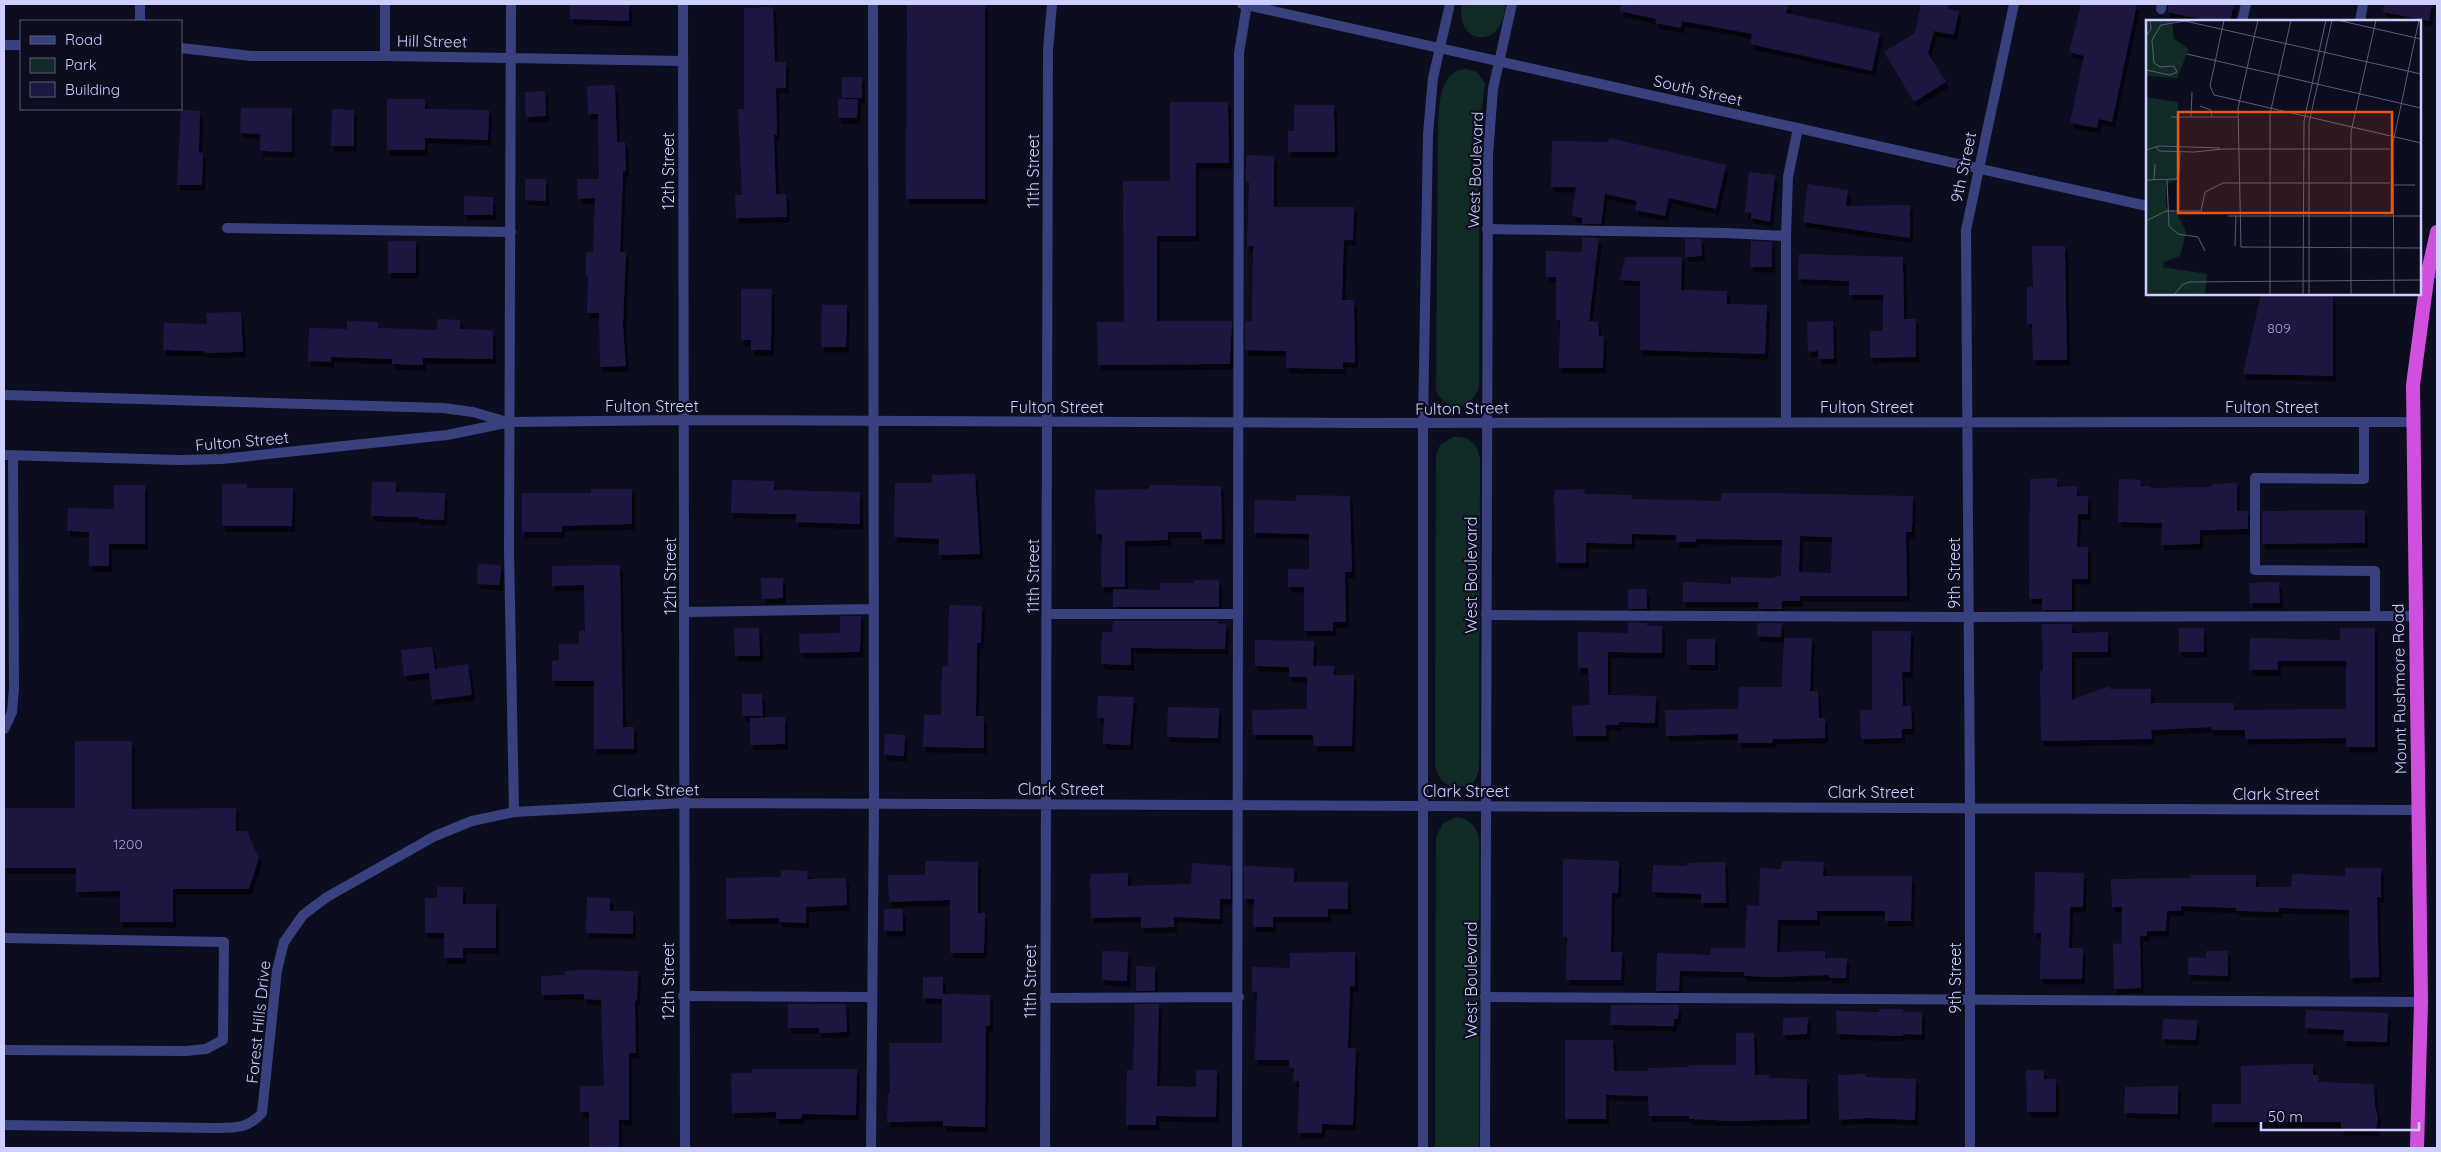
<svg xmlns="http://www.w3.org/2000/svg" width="2441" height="1152" viewBox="0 0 2441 1152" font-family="Quicksand,sans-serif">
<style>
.green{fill:#102a25}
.building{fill:#1b1941;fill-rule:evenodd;filter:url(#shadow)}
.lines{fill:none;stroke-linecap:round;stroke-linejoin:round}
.service{stroke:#38417e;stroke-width:10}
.minor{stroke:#38417e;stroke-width:10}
.tertiary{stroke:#38417e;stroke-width:10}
.trunk{stroke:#d04fdc;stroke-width:14}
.labels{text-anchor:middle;stroke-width:4.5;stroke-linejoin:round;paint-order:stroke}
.number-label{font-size:14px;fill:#a0a2cf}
.street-label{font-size:16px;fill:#cdcffe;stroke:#0d0d20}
.inset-road{fill:none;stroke:#5a5b79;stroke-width:1}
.view{fill:#e8590c;fill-opacity:0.15;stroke:#e8590c;stroke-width:2.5}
.inset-edge{fill:none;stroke:#cdcffe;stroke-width:2.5}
</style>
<defs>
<filter id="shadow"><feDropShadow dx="3" dy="5.5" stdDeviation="0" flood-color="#0009"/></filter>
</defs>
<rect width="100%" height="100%" fill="#0d0d20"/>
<path class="green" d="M1462,4h44c-2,6 -2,14 -5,19 -12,26 -46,15 -39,-19z
M1467,69l10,3 8,11 -6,48v257c-10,23 -32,26 -43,2l2,-263c1,-22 1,-58 29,-58z
M1453,437c15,-2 25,7 27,22l-1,312 -5,11c-17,12 -37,3 -39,-18l1,-308 4,-11z
M1457,817c13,2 20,10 22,22v309h-44l1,-311 7,-14z"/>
<path class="building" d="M570,4h59v17l-59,-2z
M907,4h78v195h-79z
M1621,4h168l-3,9 94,20 -8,38 -122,-27 2,-10 -70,-13 -1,7 -26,-5 1,-4 -36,-8z
M1921,4h28l-1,5 11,2 -5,24 -20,-4 -6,22 18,29 -32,20 -30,-50 31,-19z
M2081,4h56l-25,118 -13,-3 -2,9 -27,-5 14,-67 -15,-4z
M2169,4h65l-4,17h-19l-44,-9z
M2384,4h48l-3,17 -46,-9z
M773,7l2,55h11v26h-10l1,47h-3l2,59h10l1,23 -51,1 -1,-23h7l-4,-86h6v-101z
M842,77h20v21h-20z
M615,85l2,57h8l1,29h-3l-3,81h6l-3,74 3,40 -26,1 -1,-54h-12l1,-38h-2v-23h7l2,-54 -17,1 -1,-20h22l-1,-65h-10l-1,-28z
M545,91l1,25 -20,1 -1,-25z
M387,99h38v10l64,1 -1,30 -63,-2v12h-38z
M838,99h20l-1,19h-19z
M1170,102h58l1,61h-33v73h-39v85h75l-2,43 -132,1 -1,-43h27l-1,-141h47z
M1294,105h40l1,47h-47v-21h6z
M241,108h51v44l-32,-1v-17l-20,-1z
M332,109l22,1v36h-23z
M181,110l19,1 -1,41 4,1 -1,32h-25z
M1609,138l117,27 -10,44 -47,-11 -4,18 -30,-6 2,-9 -32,-7 -4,30h-19v-6l-10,-2 4,-29h-25l1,-46 56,1z
M1246,155l28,1v51h80l-1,33h-9l-2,60h12l1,63 -12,-1v7l-57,-1v-17l-41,-1v-29h7l1,-75h-6l2,-64h-3z
M1749,172l26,3 -5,47 -19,-4v-5l-6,-1z
M525,179h21v22l-21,-1z
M1808,184l40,6 -2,16 64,-1v33l-107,-16z
M464,196l29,1v18h-29z
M1582,237l17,1 -10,83 9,1 1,14h5l-1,32h-44l1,-48h-4v-43h-10v-26l36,1z
M1685,239h16l1,17 -17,1z
M388,241h28v32h-28z
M1751,241l21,1v25h-22z
M2032,246h33l2,114h-34l-1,-36h-5v-37h6z
M1799,254l104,3 1,62h12v38l-46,1v-27h13v-36h-34v-14l-51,-2z
M1625,257h57l-1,33 46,1v13l40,1 -2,49 -125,-4v-69l-20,-1z
M741,289h31l-1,61h-20v-10h-10z
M2261,294l72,2v80l-90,-2z
M822,305h25l-1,42h-25z
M241,312l2,40 -39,1v-2l-41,-1 1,-27 43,1 -1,-11z
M438,319l22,1v9l33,1v29l-70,-1v7l-31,-1v-5l-61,-2v5l-23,-1 1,-33 38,1v-8l31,1v6l59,2z
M1833,321l1,38h-16v-8l-10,1 -1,-30z
M975,474l5,80 -41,1v-16l-45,-2 1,-54h37v-8z
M2057,478v9l20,-1v10h11v18h-10l-1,33h11v32h-16v31h-30v-11h-13l1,-120z
M2119,479l22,1 -1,6h11l-1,2 62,-1v-3l25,-1v28h11v18l-48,1v14l-39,1 1,-22 -44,-1z
M732,480l42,1v9l86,2v32l-64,-2v-8l-65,-1z
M372,482h24v10l49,1 -1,27 -26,-1v-2l-47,-1z
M222,484h25v4h46l-1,38h-70z
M114,485h31v59h-36v22h-20v-34l-22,-1 1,-23 46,1z
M1149,485l72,1 1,53h-20l-1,-7h-33v8l-43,1v46h-24l1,-53h-6l-1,-44 54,-1z
M591,489h41v35l-70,2v6h-40v-39h69z
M1584,489l1,5 47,1v4l89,2v-8h43l149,3 -1,36h-6l1,64h-107v5h-18v8h-24l1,-7h-76v-20l48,2v-7l44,1v-2h6l1,-36 -86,-1v3h-20v-7l-44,-1v10l-46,-1v20h-30l-2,-73zM1800,536l32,1 -1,36 -32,-1z
M1296,495l54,1 2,76h-7l1,50h-13v9h-29v-44h-16v-18h21v-35l-55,-1 1,-33 41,1z
M2365,510v33l-103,1v-33z
M478,564l23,1 -1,20 -23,-1z
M620,565l3,162h11v22h-40v-68h-42v-20l7,-1v-16h20v-13h6l-1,-46 -32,1v-20z
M761,578h22v20l-21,1z
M1194,580h25v27h-106v-18l47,1v-7h34z
M2279,582l1,21h-30l-1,-20z
M1628,589h19v20h-19z
M949,605l33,1 -1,37h-4l-1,73h8v32l-61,-1 1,-32h17l1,-49h6z
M840,616h21l-1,36 -60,1 -1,-19 41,-1z
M1113,621h106l-1,3h8l-1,25 -94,-1v17l-30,-1 1,-32h10z
M1628,622l19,1v3h15v27l-54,-1v43l48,1 -1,27 -36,-1v3h-13v11h-33l-1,-30 18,-1 -2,-37h-10v-36l50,1z
M1758,623h24l-1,14 -24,-1z
M2042,624h30v9l36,-1v20h-36v48l37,-14 1,3h41v14h83v7l112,-1v-48h-68v9h-29l1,-32 90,2v-12h35v119h-29v-9l-101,1v-9h-34v-3l-60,3 1,9 -111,2 -1,-70h3z
M734,628h25l1,28h-25z
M2179,628h25v24h-25z
M1872,631h39l-1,41h-8l1,34h8l1,23h-10v9l-41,1 -1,-29h12z
M1784,638h28l-2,53h8l1,27h6v20l-52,1 -1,4h-34v-9l-72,2 -1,-26 73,-1 1,-22h43z
M1687,639h28v26h-28z
M1255,640l59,1 -1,25h21v9h20l-2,71h-38l-1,-11h-60l-1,-25 55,-1v-32h-18v-10l-34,-1z
M432,647l3,22 33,-5 4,31 -40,5 -3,-27 -25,3 -3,-26z
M742,694h20l1,22h-21z
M1098,696l36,1 -4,48 -27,-1 1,-26h-7z
M1168,707l51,1 -1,30 -51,-1z
M785,717v27l-35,1v-27z
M885,734l20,1 -1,21 -20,-1z
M75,741h57v68l104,-1v23h11l12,27 -10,31h-76v33h-53v-31l-44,1v-24h-72v-60h71z
M1563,859l56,2 -1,32h-6l-1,59h11l-1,28h-55l1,-43h-4z
M925,861l53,1v51h7l-1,40h-34v-53l-61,2 -1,-27h37z
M1782,861l42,1 -1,14h89l-1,45h-26v-10h-68v9h-39l-1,32 48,-1v7h22l-1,20h-17v-3l-53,2 -32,-1v-4l-64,-1 -1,20h-23l1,-38 54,2v-7h34l2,-43 12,1 1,-38 21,1z
M1725,862l1,41h-25v-9l-49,-2 1,-27 34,1v-3z
M1192,863l39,3v33h-11v20l-46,-2v10l-33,1v-11l-50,1 -1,-44 38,-1v13l63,-2z
M1244,866l50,2v14h54v27h-20v8h-55v10h-20l1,-28h-10z
M2345,868h36v29h-4l2,80 -29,1 -1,-68 -70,-2v4l-43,-1v-3l-55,-2v5h-14l-1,20h-19v5h-7l1,52 -27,1 -1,-45 9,-1v-36h-10l-1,-28 80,-1v-3h65v12h35l1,-13 53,2z
M781,870l27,1 -1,8 39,-1 1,27 -41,2v16l-27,-1v-4l-53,1v-41l55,-1z
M2035,872l49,1 -1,34h-13l-1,41h14l-1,31h-42l1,-46h-7z
M437,887h26v17h33v44h-33v10h-19v-25h-19v-35h12z
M587,897l23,1v13h23v23l-47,-1z
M884,909h19v22h-19z
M1102,951l26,1 -1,29 -25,-1z
M2206,951h22v25l-40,-1v-18l18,1z
M1355,952v34h-5l-2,62h8l-3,77 -31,-1v9h-24l1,-52h-6l1,-13 -5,-1v-7h-34l2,-68 -5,-1v-24l38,1v-15z
M1136,966l19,1v24h-19z
M581,970l57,1 -1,30 -2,-1 1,53h-7v67h-10v28h-30v-36h-9v-26h24l-3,-86 -17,-1v-5l-43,1v-19l24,-1v-4z
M923,977h20v17l47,1v31h-4l-1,101 -42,-1v-5l-56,1 1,-28h2l-1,-51h53v-44l-19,-1z
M788,1004h58l1,28 -28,1v-5h-31z
M1135,1004h24l-2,82 39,1v-17h21l-1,47 -60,-1v9h-30l1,-55h6z
M1611,1005h68l-1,14h-4v7l-64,-1z
M1879,1009h24v3h19v23l-19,-1v2l-66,-2 -1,-23 43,1z
M2306,1010l82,3 -1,29 -44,-1 1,-11 -39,-2z
M1808,1017l-1,17 -24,1v-17z
M2163,1019l34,1 -1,20 -34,-1z
M1736,1033h18l1,42h14v3l38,1v40l-74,2 -44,-2v-3h-40l-1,-20 -42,-1v24h-41v-79h48l1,31h34v-3l41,-1v-2h47z
M2292,1064h21v11h5l1,7 55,2 1,21 3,12 -2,14 -35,-1v-8h-129v-18h29v-38z
M752,1069h105l-1,46 -54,-1 -1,5h-25v-7l-44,1 -1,-40h21z
M2026,1070h18v9h12v33h-29z
M1866,1074v3l50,2 -1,41 -48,-2 -28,2 -1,-45z
M2178,1086v28l-54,-1 1,-26z"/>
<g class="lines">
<path class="service" d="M511,4l-2,547 5,261
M2161,9l1,-5
M2242,21l4,-17
M2360,21l3,-17
M227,228l284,4
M1487,229l239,4 60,3 2,-59 10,-49
M1786,236v186
M2364,422v57l-109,-1v92l120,1v45
M685,612l189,-3
M1048,614h190
M1486,615l483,2 447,-1
M4,938l220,4 -1,98 -17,9 -20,2 -182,-1
M683,996l189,1
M1485,997l936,5
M1045,998l194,-1
M871,1148l3,-343 -1,-801
M1237,1148l2,-1095 8,-49"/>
<path class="minor" d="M683,4l2,1144
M1242,4l905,202
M140,21v-17
M4,45h17
M181,48l70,8h134l298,5
M385,56v-52
M2420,270l17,4
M4,395l439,13 30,4 34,10
M4,455l175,5 43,-1 225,-24 64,-13 174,-2 680,3 1048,-1
M4,729l8,-17 2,-24 -1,-232
M4,1125l210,3c20,0 34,1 48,-15l15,-143 7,-28 19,-27 24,-18 108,-61 37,-15 42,-9 170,-9 1734,7
M1045,1148l3,-1098 4,-46
M1970,1148v-341l-4,-577 48,-226"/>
<path class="tertiary" d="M1423,1148v-725l5,-289 5,-56 17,-74
M1485,1148l3,-993 5,-66 19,-85"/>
<path class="trunk" d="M2417,1148l4,-146 -8,-617 15,-113 9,-40"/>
</g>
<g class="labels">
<g class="number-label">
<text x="2279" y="333">809</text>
<text x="128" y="849">1200</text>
</g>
<g class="street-label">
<text transform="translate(432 41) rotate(1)" y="6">Hill Street</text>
<text transform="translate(1698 90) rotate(13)" y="6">South Street</text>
<text transform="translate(1963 167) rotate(-78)" y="6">9th Street</text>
<text transform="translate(1475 170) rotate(-88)" y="6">West Boulevard</text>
<text transform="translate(668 171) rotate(-90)" y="6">12th Street</text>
<text transform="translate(1033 171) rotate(-90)" y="6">11th Street</text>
<text x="652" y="412">Fulton Street</text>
<text x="1057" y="413">Fulton Street</text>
<text x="1867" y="413">Fulton Street</text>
<text x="2272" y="413">Fulton Street</text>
<text transform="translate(1462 408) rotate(-1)" y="6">Fulton Street</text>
<text transform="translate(242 441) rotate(-5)" y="6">Fulton Street</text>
<text transform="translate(1954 573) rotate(-90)" y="6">9th Street</text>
<text transform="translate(1471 575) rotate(-90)" y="6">West Boulevard</text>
<text transform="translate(670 576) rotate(-90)" y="6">12th Street</text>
<text transform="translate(1033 576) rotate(-90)" y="6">11th Street</text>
<text transform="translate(2399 689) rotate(-91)" y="6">Mount Rushmore Road</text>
<text x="1061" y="795">Clark Street</text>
<text transform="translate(656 790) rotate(-1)" y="6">Clark Street</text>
<text x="1466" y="797">Clark Street</text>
<text x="1871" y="798">Clark Street</text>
<text x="2276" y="800">Clark Street</text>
<text transform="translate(1955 978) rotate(-90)" y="6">9th Street</text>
<text transform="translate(1471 980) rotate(-90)" y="6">West Boulevard</text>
<text transform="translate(668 981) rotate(-90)" y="6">12th Street</text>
<text transform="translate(1030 981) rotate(-90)" y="6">11th Street</text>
<text transform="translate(258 1022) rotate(-84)" y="6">Forest Hills Drive</text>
</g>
</g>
<g transform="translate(2146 20)">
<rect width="275" height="275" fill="#0d0d20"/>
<path d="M0,0h26l2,19 15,10 -12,29 -31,-2zM0,77l32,5v78l-12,4v23l11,6 9,19 -6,24 -16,6 -1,5 44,7 -2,21h-59z" fill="#102a25"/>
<path class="inset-road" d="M78,0l-14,66 4,9 207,48M112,0l-20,88 3,139 180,1M191,0l84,19M0,16l5,-7 -1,-9M6,20l9,-15 24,-4 236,53M41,34l234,54M0,50l24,5 7,-3 -3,-6 -14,1 -6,-4 -2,-23M54,86l11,4 1,7M45,96l1,-24M25,97h67M10,127l3,4 35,1 29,-3h167M0,130l13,-4 61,2M0,160l30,-1 3,-5 1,-22M8,160l1,-16M21,160l2,46 9,8 20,3 7,14M247,165h22M82,196h193M0,201l20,-10h35l4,-19 18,-9h167M89,226l1,-30M28,275l8,-10 7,-3 232,-2M124,275v-181l21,-94M157,275l1,-174 22,-101M163,275v-172l23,-103M205,275v-163l25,-112M248,275l-1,-152 26,-123"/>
<path class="view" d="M32,92h214v101h-214z"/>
<rect width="275" height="275" class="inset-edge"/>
</g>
<rect width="2441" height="1152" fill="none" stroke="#cdcffe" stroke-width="10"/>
<rect x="20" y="20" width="162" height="90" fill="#0d0d20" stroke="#5a5b79"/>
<rect x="30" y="36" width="25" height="8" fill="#38417e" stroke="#5a5b79"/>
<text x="65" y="45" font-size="15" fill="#cdcffe">Road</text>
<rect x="30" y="58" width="25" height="15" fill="#102a25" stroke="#5a5b79"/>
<text x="65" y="70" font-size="15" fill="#cdcffe">Park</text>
<rect x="30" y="82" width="25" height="15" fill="#1b1941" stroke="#5a5b79"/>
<text x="65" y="95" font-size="15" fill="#cdcffe">Building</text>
<path d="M2261 1122v8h158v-8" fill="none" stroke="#cdcffe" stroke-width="2.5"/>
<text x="2268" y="1122" font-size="15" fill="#cdcffe" stroke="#0d0d20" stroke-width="4" paint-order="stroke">50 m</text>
</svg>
